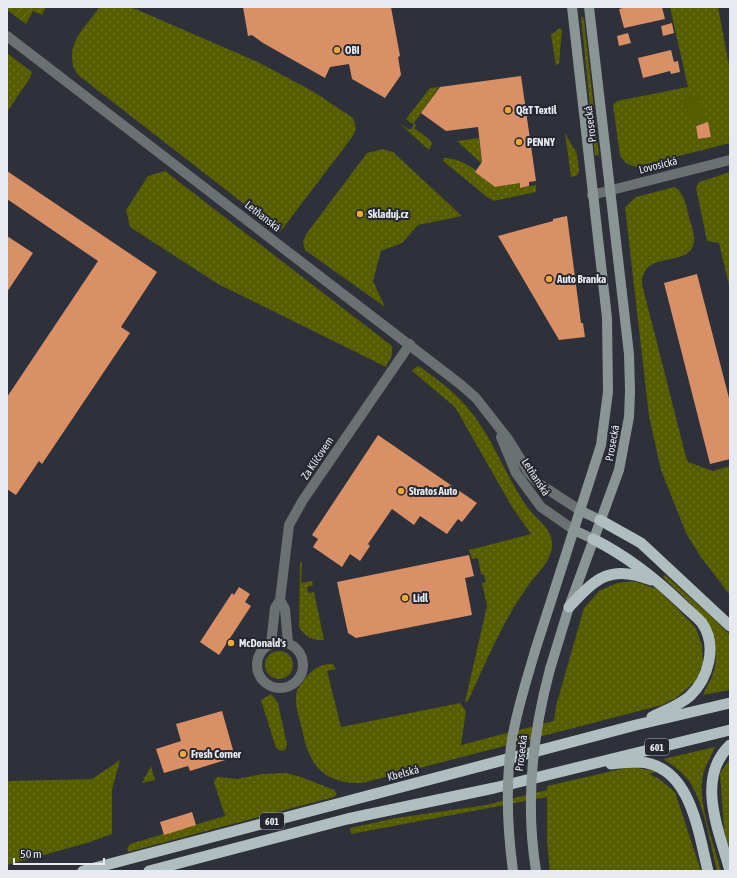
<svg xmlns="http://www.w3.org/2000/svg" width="737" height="878" viewBox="0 0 737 878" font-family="'Asap Condensed',sans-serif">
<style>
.grass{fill:url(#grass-dots);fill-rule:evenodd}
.garden{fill:url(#garden-furrows)}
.pitch{fill:#565c00}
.building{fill:#da9066}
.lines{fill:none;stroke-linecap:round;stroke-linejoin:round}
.minor{stroke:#6b7172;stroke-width:10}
.tertiary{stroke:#6b7172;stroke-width:10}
.secondary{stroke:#8b9596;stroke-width:10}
.trunk{stroke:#afbebe;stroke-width:11}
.secondary-bridge{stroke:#8b9596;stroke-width:10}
.poi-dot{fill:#eda83b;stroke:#242730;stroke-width:1.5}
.labels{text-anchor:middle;stroke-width:4;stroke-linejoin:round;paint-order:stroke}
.shield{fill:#242730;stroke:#adb0b7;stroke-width:1}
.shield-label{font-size:10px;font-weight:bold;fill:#e8eaf1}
.poi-label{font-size:11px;font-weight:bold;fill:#e8eaf1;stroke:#242730;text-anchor:start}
.street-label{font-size:11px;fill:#e8eaf1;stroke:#242730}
</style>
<defs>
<pattern id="grass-dots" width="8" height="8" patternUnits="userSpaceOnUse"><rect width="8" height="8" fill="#565c00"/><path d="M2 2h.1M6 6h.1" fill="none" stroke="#6e7426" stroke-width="1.8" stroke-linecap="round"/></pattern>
<pattern id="garden-furrows" width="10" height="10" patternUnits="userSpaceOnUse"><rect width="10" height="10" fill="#565c00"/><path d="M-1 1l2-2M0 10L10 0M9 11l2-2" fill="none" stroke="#6e7426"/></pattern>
</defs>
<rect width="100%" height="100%" fill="#2e303a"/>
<path class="grass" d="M100,7h31l127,55 56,30 39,26 3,10 -3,8 -73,96 -202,-157c-18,-26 7,-48 22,-68z
M670,7h48l12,64v72l-94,24 -9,-3 -7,-8 -7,-51 4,-4 71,-14zM708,123l3,14 -13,2 -2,-14z
M581,17h2l1,3 15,135 -4,1z
M560,28l2,2 -3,34 -3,1 -5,-30z
M7,53l25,19 -2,6 -23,34z
M439,87l-25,36 2,2 -2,3 16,12 2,4 -3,6 -30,-27 11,7 4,-5 -8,-6 24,-31z
M565,133l12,21 2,18 -3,4 -5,1z
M479,138l3,25h-1l-24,-22z
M383,149l10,3 69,64 -44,9 -16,18 -21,8 -8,30 12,26 -80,-57 -2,-9 4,-8 60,-80z
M444,158c22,1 36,15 51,29l25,-4 1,5 15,-3v7l-42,9 -7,-4 -44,-36z
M165,171l227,175v9l-6,12 -168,-83 -88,-57 -4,-17 22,-34z
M730,172v117l-11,-46 -12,-2 -11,-53 3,-6z
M675,187c10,8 11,18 14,30 2,8 6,17 5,25 -5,28 -52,6 -52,42l44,173 2,5 25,9 17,-5v129l-30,-39 -14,-23 -25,-63 -12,-54 -24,-209 11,-10z
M419,366c17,13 34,24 48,41 26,30 38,69 61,101 9,12 26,21 24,40 -2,13 -14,25 -22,35 -27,37 -43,77 -62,118l-3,1 22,-96 -5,-23 4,-1 -2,-7 -3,-1 -3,-16 -6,1 -3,-9 62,-16 -19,-27 -57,-100 -43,-36 4,-4z
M300,562h2l-1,21 11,-2 1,4 -6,2 1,6 6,-1 10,48c-11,1 -19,-3 -25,-13z
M665,575l46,41 19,19v55l-27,5c3,-8 9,-16 11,-25 10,-44 -24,-66 -51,-93z
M634,581l23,8 17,16 22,23 6,18 1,17 -7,18 -20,17 -14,7 -300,78c-42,1 -54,-21 -61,-58 -2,-9 -6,-19 -5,-27 0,-8 3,-11 7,-17 9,-11 15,-17 30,-17l3,5 -9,2 14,56 119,-24 6,8 -5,34 93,-24 2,-15 28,-98 15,-17 18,-8z
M265 665a14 14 0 1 1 28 0a14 14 0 1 1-28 0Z
M271,694l7,9 9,42 -2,5 -4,1 -5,-3 -15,-48z
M715,747c-3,9 -10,17 -12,28 -6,28 11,68 18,96h-4c-6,-25 -13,-66 -26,-87 -7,-11 -17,-18 -28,-25z
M730,759v92l-6,-21 -4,-57z
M120,760l-8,30v44l-25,9 -80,22v-84l85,-2z
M151,766l4,14 -13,3z
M630,767l19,3 7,2 -7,2 9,4 17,14 26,79h-151l-3,-28v-46l-196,37 -1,-6 46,-10 90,-13 61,-15v-4z
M286,773l15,4 33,13 3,4 -3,3 -206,55 -1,-4 3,-4 95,-28 -11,-33 1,-4 3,-2 19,2 25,-5z"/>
<path class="garden" d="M7,7h39l-4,8 -9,-4 -7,13 -19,-14z"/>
<path class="pitch" d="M700,95l4,23 -16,3 -4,-23z"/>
<path class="building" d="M243,7h148l9,49 -2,1 3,18 -16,23 -33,-19 -3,-15 -19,3 -5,11 -62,-35 -11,-8 -4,1z
M627,7h35l3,12 -41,9 -5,-19z
M672,23l2,10 -11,3 -2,-10z
M628,33l3,10 -12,3 -2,-10z
M671,50l3,12 4,-1 2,11 -9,2 -1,-3 -27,7 -5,-20z
M521,76l15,105 -7,1v4l-9,2v-5l-25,4 -20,-15 7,-10 -4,-35 -32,4 -25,-18 19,-26z
M708,122l3,15 -13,2 -2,-13z
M7,171l150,101 -36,55 9,6 -88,131 -3,-3 -23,34 -9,-6v-92l91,-136 -91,-62z
M567,216l14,107h2l2,14 -26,3 -61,-104 55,-15v-2z
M7,236l26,17 -26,39z
M697,274l33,128v57l-20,5 -46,-181z
M378,435l99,68 -15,19 -4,-3 -11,15 -27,-18 -6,9 -22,-16 -24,35 2,2 -10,15 -10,-7 -8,13 -29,-20 5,-8 -6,-4z
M469,555l5,21 -9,2 7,37 -116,23 -8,-5 -11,-51z
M239,587l11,7 -5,8 6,4 -32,49 -19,-13 32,-49 2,2z
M222,711l13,46 -45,14 -2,-5 -24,7 -8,-24 25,-8 -5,-17z
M192,812l4,13 -32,10 -4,-13z"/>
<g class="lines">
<path class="minor" d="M280,600l5,9 3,34
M257 665a23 23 0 1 1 46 0a23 23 0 1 1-46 0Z
M271,644l4,-36 5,-8 9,-75 14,-25 107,-156"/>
<path class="tertiary" d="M7,36l453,348 16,14 32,41 21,34 9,10 43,28
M592,195l138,-35
M501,437l15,36 25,34 33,23"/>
<path class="secondary" d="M581,511l19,9
M574,530l19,9
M535,651l66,-206 7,-53 -1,-74 -35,-311
M550,669l19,-62 50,-137 10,-53 1,-26 -1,-37 -40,-347"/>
<path class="trunk" d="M600,520l41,23 89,83
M593,539c34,17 62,39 89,65 6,6 14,12 20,19 16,23 6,56 -12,73 -10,9 -26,15 -38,21
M569,607c27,-29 41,-43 82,-27
M611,764c9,-1 19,-2 28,-2 52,3 59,70 69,109
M83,871l553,-146 94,-22
M149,871l198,-52 147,-31 236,-58
M730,871c-11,-41 -35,-92 0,-126"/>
<path class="secondary-bridge" d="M513,871c-6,-45 -8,-92 0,-137 5,-28 14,-55 22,-83
M536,871c-11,-69 -4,-135 14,-202"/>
</g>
<g class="poi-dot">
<circle cx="337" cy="50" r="4"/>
<circle cx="508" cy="110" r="4"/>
<circle cx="519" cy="142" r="4"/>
<circle cx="360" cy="214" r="4"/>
<circle cx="549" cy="279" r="4"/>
<circle cx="401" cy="491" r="4"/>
<circle cx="405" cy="598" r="4"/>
<circle cx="231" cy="643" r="4"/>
<circle cx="183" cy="754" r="4"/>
</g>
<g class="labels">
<g class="shield">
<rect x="645" y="739" width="24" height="16" rx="3"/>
<rect x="260" y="813" width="24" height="16" rx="3"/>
</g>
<g class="shield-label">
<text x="657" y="751">601</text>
<text x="272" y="825">601</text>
</g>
<g class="poi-label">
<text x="345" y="54">OBI</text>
<text x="516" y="114">Q&amp;T Textil</text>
<text x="527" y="146">PENNY</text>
<text x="368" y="218">Skladuj.cz</text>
<text x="557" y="283">Auto Branka</text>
<text x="409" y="495">Stratos Auto</text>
<text x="413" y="602">Lidl</text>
<text x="239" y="647">McDonald's</text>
<text x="191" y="758">Fresh Corner</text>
</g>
<g class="street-label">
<text transform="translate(590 124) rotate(-97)" y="4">Prosecká</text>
<text transform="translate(658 165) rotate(-14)" y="4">Lovosická</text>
<text transform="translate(263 216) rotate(38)" y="4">Letňanská</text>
<text transform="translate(612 443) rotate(-80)" y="4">Prosecká</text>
<text transform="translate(317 458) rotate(-56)" y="4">Za Klíčovem</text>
<text transform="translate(536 477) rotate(57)" y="4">Letňanská</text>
<text transform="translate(521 753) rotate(-83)" y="4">Prosecká</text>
<text transform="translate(403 773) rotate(-15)" y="4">Kbelská</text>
</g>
</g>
<rect width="737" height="878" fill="none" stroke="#e8eaf1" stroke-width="16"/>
<path d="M14 858v6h90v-6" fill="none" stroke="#e8eaf1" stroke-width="2"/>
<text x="20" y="858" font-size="12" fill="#e8eaf1" stroke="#242730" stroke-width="3" paint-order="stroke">50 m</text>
</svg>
